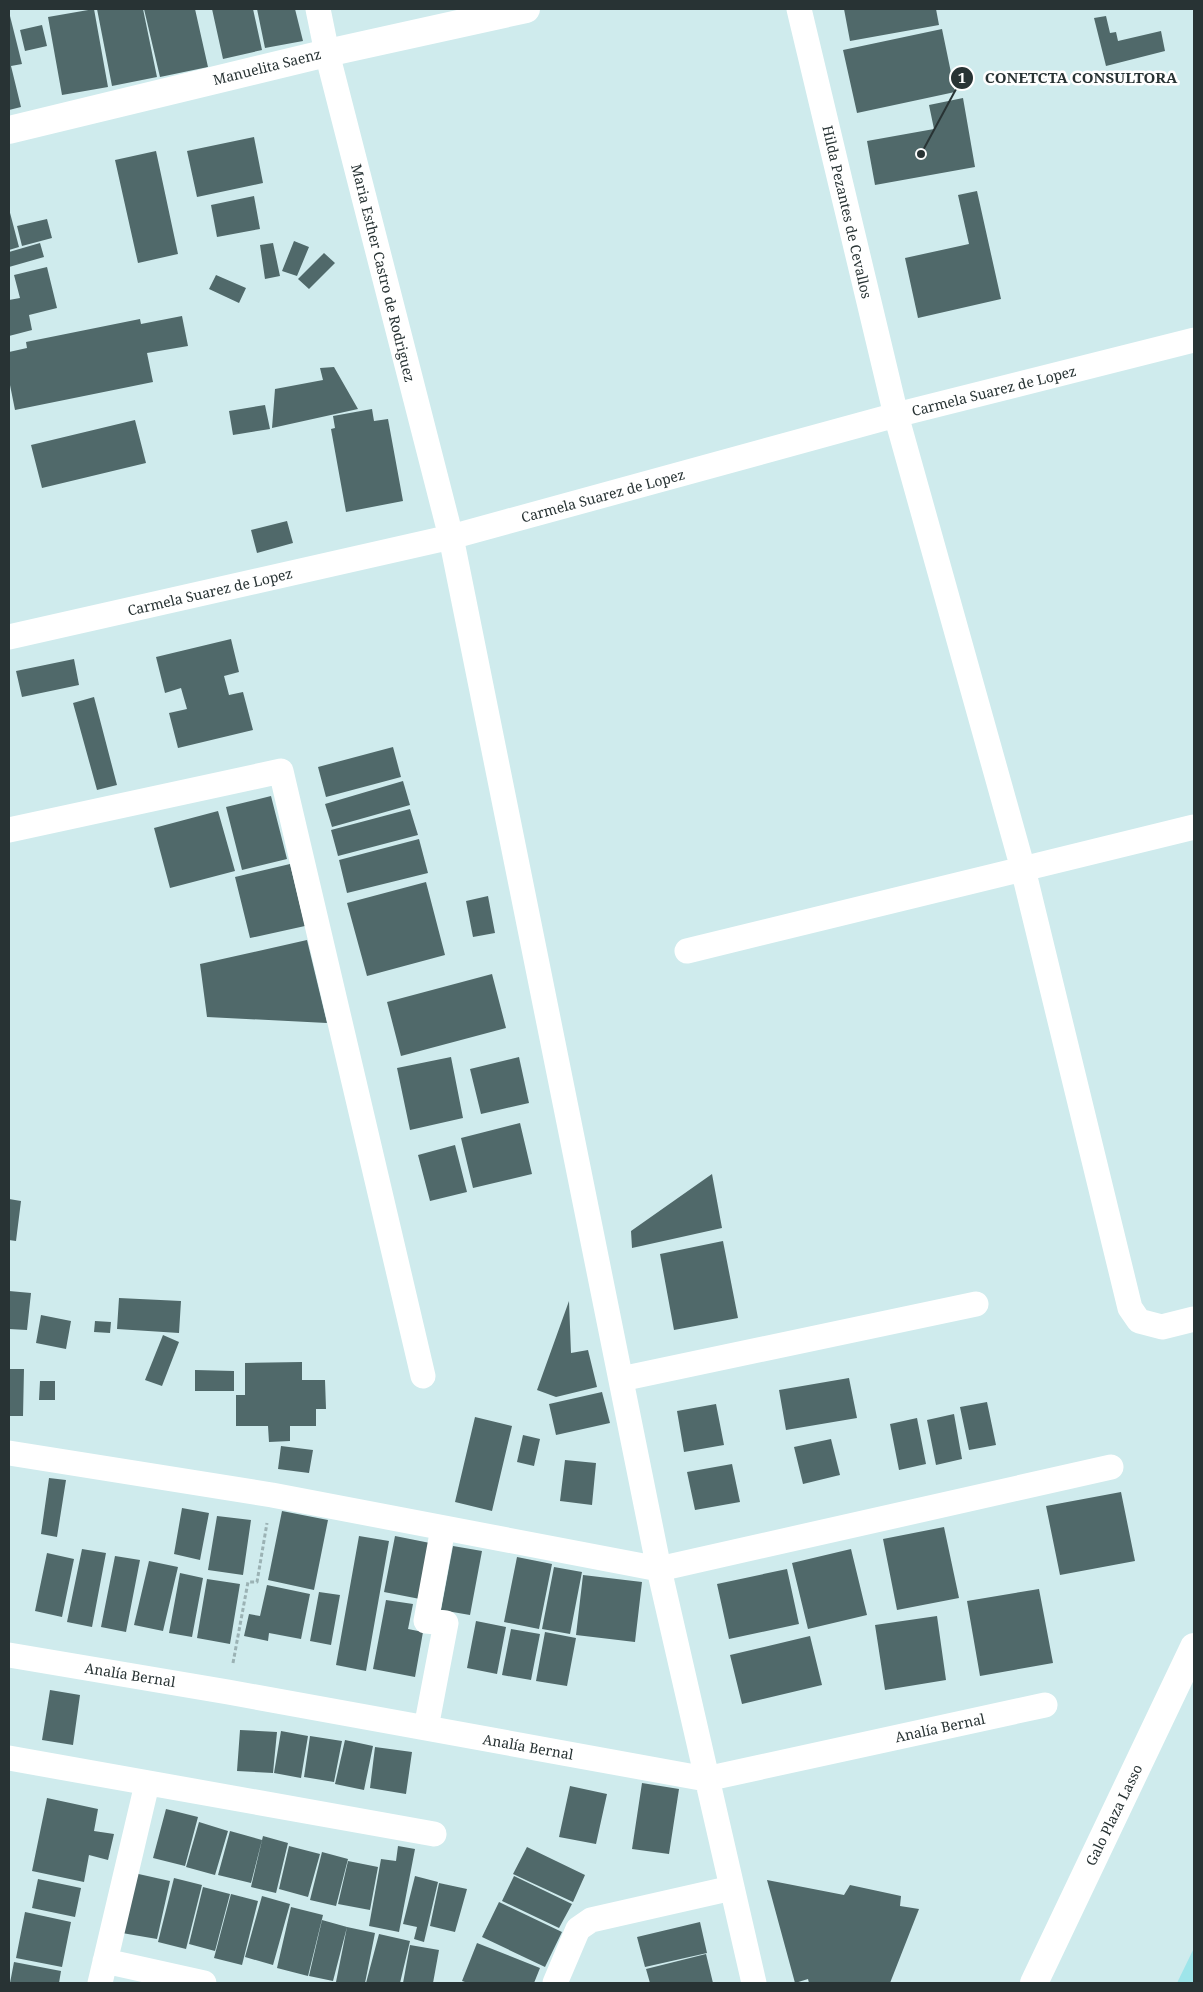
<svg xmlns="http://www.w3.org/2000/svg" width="1203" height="1992" viewBox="0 0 1203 1992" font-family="'Noto Serif',serif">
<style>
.green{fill:#9ee5ea}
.building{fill:#50696a}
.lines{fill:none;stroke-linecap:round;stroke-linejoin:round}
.path{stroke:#9bb2b4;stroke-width:3;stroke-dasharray:4 2.5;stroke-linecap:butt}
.street{stroke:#fff;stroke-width:25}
.secondary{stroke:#fff;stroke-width:28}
.labels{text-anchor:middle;stroke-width:5;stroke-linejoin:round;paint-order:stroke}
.street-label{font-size:14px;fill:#283334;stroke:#fff}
.leader{fill:none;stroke:#283334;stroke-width:2}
.callout-dot{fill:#283334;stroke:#fff;stroke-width:2}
.mark-label{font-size:15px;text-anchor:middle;font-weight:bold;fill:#fff}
.callout-label{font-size:15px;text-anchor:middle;font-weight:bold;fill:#283334;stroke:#fff;stroke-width:5;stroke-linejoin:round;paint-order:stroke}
</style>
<rect width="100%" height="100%" fill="#cfebed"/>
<path class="green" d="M1194,1948v35h-17z"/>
<path class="building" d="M94,9l14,78 -46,8 -14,-78z
M97,9h46l14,68 -45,9z
M144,9h51l13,58 -48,10z
M212,9h41l9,41 -39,9z
M257,9h38l8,32 -38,7z
M844,9h92l3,16 -89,16z
M9,12l13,52 -11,2 10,41 -12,3z
M1106,16l4,17 6,-1 2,9 43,-10 4,20 -59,15 -12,-48z
M42,25l5,21 -22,5 -5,-21z
M942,29l13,63 -98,21 -14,-63z
M963,98l12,69 -100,18 -8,-44 67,-12 -5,-24z
M254,137l9,46 -66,14 -10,-46z
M156,151l22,103 -40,9 -23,-103z
M977,191l24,108 -83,19 -13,-60 64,-14 -11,-49z
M254,196l6,33 -43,8 -6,-32z
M9,209l10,38 -10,3z
M47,219l5,19 -30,8 -5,-20z
M294,241l15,6 -12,29 -15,-5z
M40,243l4,14 -35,10v-15z
M273,243l7,33 -15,3 -5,-34z
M324,253l11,10 -26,26 -11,-10z
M47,267l10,41 -28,7 3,15 -23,6v-36l11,-2 -6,-23z
M216,275l30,13 -7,15 -30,-14z
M182,316l6,30 -41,7 6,29 -138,28 -6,-30v-28l18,-4 -1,-6 114,-23 1,5z
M334,367l24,42 -86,19 3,-39 48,-9 -3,-12z
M265,405l5,24 -37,6 -4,-24z
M372,409l2,12 14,-2 15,82 -57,11 -15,-83 4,-1 -2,-12z
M135,420l11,43 -104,25 -11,-43z
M287,521l6,22 -36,10 -6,-23z
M231,639l8,33 -15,4 5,19 14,-3 10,38 -75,18 -9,-35 18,-4 -6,-21 -16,5 -9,-36z
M74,659l5,26 -57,12 -6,-26z
M94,697l23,88 -20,5 -24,-87z
M393,747l8,30 -75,20 -8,-30z
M403,781l7,24 -78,22 -7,-23z
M271,796l16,63 -45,11 -16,-63z
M410,809l8,26 -80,21 -7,-26z
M218,811l17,60 -65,17 -16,-60z
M419,839l9,34 -81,20 -8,-33z
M290,864l15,62 -55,12 -15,-61z
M426,882l19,73 -78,21 -20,-73z
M488,896l7,37 -22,4 -7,-36z
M307,940l20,83 -120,-6 -7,-53z
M492,974l14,54 -105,28 -14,-54z
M451,1057l12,61 -53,12 -13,-62z
M519,1057l10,46 -48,11 -11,-45z
M520,1123l12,51 -59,14 -12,-50z
M455,1145l12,47 -37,9 -12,-46z
M712,1174l10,54 -90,20 -1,-17z
M9,1199l12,2 -5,40 -7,-1z
M723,1241l15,77 -64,12 -14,-76z
M9,1291l22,2 -4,37 -18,-1z
M119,1298l62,3 -2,32 -62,-4z
M569,1301l2,52 17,-3 9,37 -41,10 -19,-7z
M41,1315l30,6 -5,28 -30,-6z
M95,1321l16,1 -1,11 -16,-1z
M163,1335l16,7 -17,44 -17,-6z
M302,1362v18h23l1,29h-10v17h-26v15l-21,1 -1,-16h-32v-31h9v-32z
M9,1369h15l-1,47h-14z
M195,1370l39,1v20h-39z
M849,1378l8,40 -71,12 -7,-40z
M40,1381h15v19h-16z
M602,1392l8,31 -54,12 -7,-31z
M987,1402l9,43 -27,5 -9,-43z
M716,1404l8,41 -40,7 -7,-41z
M954,1414l8,45 -26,6 -9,-45z
M475,1417l37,9 -20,85 -37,-9z
M917,1418l9,46 -27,6 -9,-46z
M523,1435l17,4 -6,27 -17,-4z
M831,1439l9,36 -37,9 -9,-37z
M281,1446l32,4 -4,23 -31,-4z
M565,1460l31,3 -4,42 -32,-4z
M732,1464l8,38 -45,8 -8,-38z
M49,1478l17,2 -9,57 -16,-3z
M1121,1492l14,69 -75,14 -14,-69z
M182,1508l27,5 -9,47 -26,-6z
M282,1511l46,9 -14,70 -46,-10z
M217,1516l34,4 -8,55 -35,-5z
M944,1527l15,71 -62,12 -14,-71z
M359,1536l30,5 -23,130 -30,-6z
M395,1536l35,7 -10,56 -36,-7z
M453,1546l29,5 -12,64 -29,-5z
M82,1549l24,4 -14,74 -25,-5z
M851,1549l16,66 -59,14 -16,-66z
M47,1553l27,6 -12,58 -27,-6z
M115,1556l25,4 -14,72 -25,-5z
M517,1557l35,7 -13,65 -35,-7z
M149,1561l29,6 -15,64 -29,-6z
M554,1567l28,5 -12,62 -28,-5z
M787,1569l12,55 -70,15 -12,-55z
M180,1573l23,5 -11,59 -23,-4z
M583,1575l59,7 -7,60 -59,-7z
M207,1579l33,5 -10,60 -33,-6z
M267,1585l43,9 -9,45 -32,-6 -1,8 -24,-5 5,-22 11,2z
M1039,1589l14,74 -73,13 -13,-75z
M319,1592l21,3 -9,50 -21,-4z
M386,1600l27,4 -5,25 15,3 -8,45 -42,-8z
M937,1616l9,64 -61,10 -10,-65z
M476,1621l30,6 -9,47 -30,-6z
M511,1629l29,5 -9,46 -29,-5z
M545,1632l31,6 -9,48 -31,-5z
M810,1636l12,49 -80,19 -12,-49z
M50,1690l30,5 -7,50 -31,-5z
M240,1730l37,2 -4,41 -36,-2z
M281,1731l27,5 -7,42 -27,-5z
M310,1736l32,5 -8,41 -30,-5z
M345,1740l28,6 -9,44 -29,-6z
M375,1747l37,5 -6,42 -36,-6z
M642,1783l37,6 -10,65 -37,-5z
M570,1786l37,8 -11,50 -37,-7z
M47,1798l51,11 -4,22 20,3 -6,26 -19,-5 -5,27 -52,-11z
M166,1809l32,8 -13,49 -32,-8z
M199,1822l29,9 -13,44 -29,-8z
M230,1831l32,9 -11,43 -33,-8z
M263,1836l25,7 -12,50 -25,-6z
M289,1846l31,8 -12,43 -29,-8z
M398,1846l17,3 -16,83 -30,-6 12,-67 15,2z
M527,1847l58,28 -12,27 -60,-28z
M322,1852l26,7 -12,47 -26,-6z
M348,1861l30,6 -8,43 -32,-6z
M134,1873l36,8 -13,58 -35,-6z
M415,1876l23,6 -14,60 -10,-3 3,-12 -14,-3z
M514,1876l58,28 -13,24 -57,-27z
M174,1878l28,7 -16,64 -28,-7z
M38,1879l43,9 -6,29 -43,-9z
M767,1880l77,15 6,-10 51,11 -1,10 19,3 -29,74h-81l-1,-4 -13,4z
M439,1883l28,6 -12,43 -25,-6z
M203,1887l27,7 -15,57 -26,-7z
M231,1894l27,7 -16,64 -28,-7z
M262,1896l28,8 -17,61 -28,-8z
M499,1902l63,30 -17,35 -63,-30z
M291,1907l32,8 -15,61 -31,-8z
M25,1912l46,10 -9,45 -46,-9z
M322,1920l25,7 -14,54 -24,-5z
M700,1922l7,31 -62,14 -8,-30z
M347,1927l28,6 -10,50 -29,-1z
M379,1934l31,7 -10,42h-34z
M477,1943l63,25 -6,15h-66l-6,-2z
M410,1945l29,5 -6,33h-30z
M706,1954l7,29h-63l-4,-14z
M14,1962l47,9 -2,12h-49z"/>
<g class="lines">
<path class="path" d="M233,1663l15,-81h9l10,-59"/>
<path class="street" d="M318,9l9,44 124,484 208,1032 95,414
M799,9l97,406 127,454 107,439 9,13 23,6 32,-8
M9,637l442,-100 445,-122 298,-75
M9,830l272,-59 142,605
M687,951l507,-124
M621,1379l355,-75
M9,1453l263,42 387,74 452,-102
M9,1655l219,37 478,87 339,-74
M426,1728l20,-105 -20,-2 17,-93
M9,1758l425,76
M105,1961l99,22
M100,1983l47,-199
M555,1983l23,-54 13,-9 141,-32"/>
<path class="secondary" d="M9,130l318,-77 199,-44
M1034,1983l160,-336"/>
</g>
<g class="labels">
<g class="street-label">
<text transform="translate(267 67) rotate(-14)" y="5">Manuelita Saenz</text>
<text transform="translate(847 212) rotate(77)" y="5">Hilda Pezantes de Cevallos</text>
<text transform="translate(383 273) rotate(76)" y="5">Maria Esther Castro de Rodriguez</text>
<text transform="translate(994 391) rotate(-14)" y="5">Carmela Suarez de Lopez</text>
<text transform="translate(603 496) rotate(-15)" y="5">Carmela Suarez de Lopez</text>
<text transform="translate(210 592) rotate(-13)" y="5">Carmela Suarez de Lopez</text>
<text transform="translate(130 1675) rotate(9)" y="5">Analía Bernal</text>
<text transform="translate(940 1728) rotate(-12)" y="5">Analía Bernal</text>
<text transform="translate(528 1747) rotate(10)" y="5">Analía Bernal</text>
<text transform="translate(1114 1815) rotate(-64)" y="5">Galo Plaza Lasso</text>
</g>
</g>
<path class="leader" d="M921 154L962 78"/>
<g class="callout-dot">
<circle cx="921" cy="154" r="5"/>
<circle cx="962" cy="78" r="12"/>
</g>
<g class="mark-label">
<text x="962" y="83">1</text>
</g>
<g class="callout-label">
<text x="1081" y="83">CONETCTA CONSULTORA</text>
</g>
<rect width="1203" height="1992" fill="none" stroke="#283334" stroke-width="20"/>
</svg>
